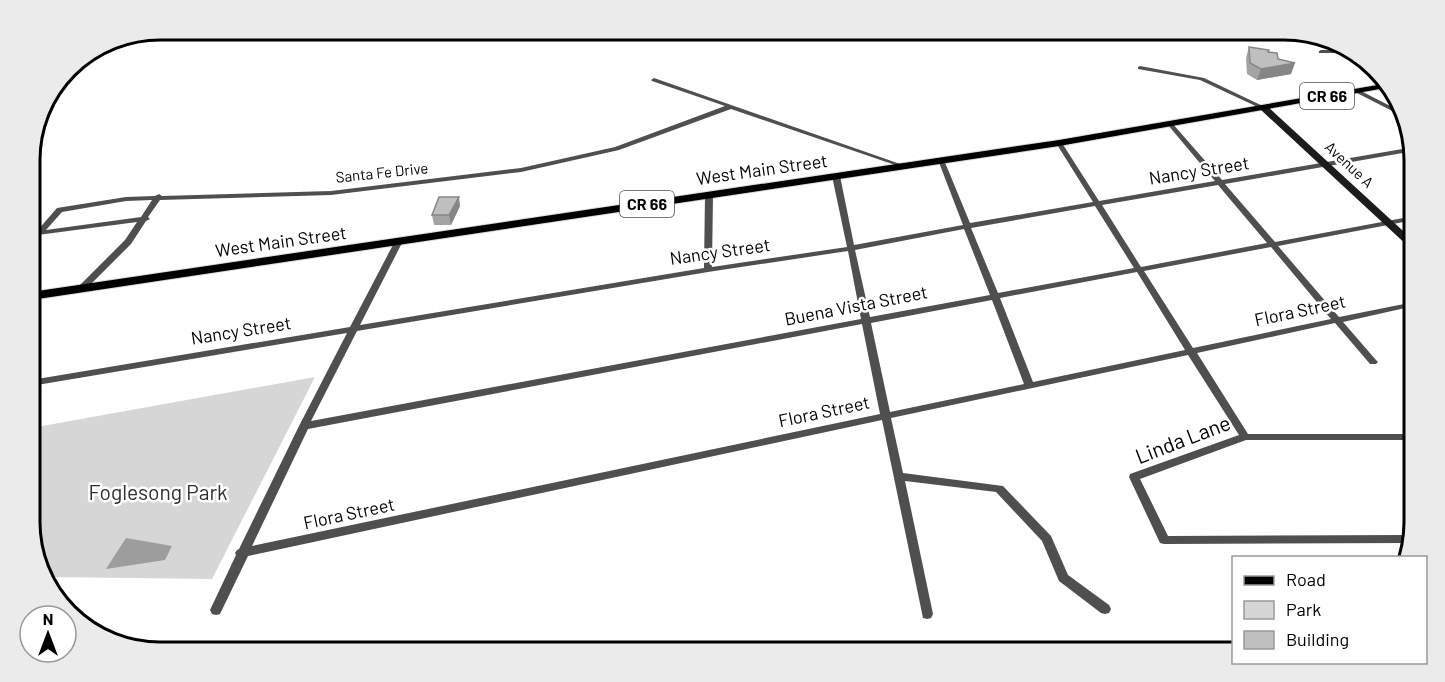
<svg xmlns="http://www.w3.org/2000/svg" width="1445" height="682" viewBox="0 0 1445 682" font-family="Barlow,sans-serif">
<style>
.green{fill:#d6d6d6}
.water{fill:#9d9d9d}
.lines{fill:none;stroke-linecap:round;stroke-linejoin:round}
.primary-casing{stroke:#dbdbdb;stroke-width:2}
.street{fill:#4f4f4f;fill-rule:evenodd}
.secondary{fill:#1c1c1c;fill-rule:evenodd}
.primary{fill:#000;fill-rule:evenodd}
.wall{fill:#a4a4a4}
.shaded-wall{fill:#868686}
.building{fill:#bfbfbf;stroke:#868686;stroke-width:1.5}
.labels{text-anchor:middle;stroke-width:5;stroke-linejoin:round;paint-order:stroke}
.far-street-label{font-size:15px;fill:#000;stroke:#fff}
.shield{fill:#fff;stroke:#4c4c4c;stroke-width:1.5}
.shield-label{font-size:16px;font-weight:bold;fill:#000}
.street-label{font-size:18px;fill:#000;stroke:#fff}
.near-street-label{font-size:21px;fill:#000;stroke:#fff}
.near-park-label{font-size:21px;fill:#2d2d2d;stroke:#fff}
.rim{fill:none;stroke:#000;stroke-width:3}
</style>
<rect width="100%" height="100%" fill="#fff"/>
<path class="green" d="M315,377l-103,202 -165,-2 -16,-38v-111z"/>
<path class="water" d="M126,538l46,8 -7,14 -59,9z"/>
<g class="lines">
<g class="primary-casing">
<path id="primary" d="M1389,83l2,4 -332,59 -1028,154v-8l1028,-152z"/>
</g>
<path class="street" d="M1321,50h27l4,3h-33v-2z
M1140,66l64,12 63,30 -5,1 -62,-29 -62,-11v-2z
M654,78l252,88 -3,2 -2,-1 -170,-58 -112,41 -98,22 -190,23 -171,5 -12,17 2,2 -4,2 -15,23 -46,46h-6l-1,-2 1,-2 46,-46 12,-18 -107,14v-4l7,-1 20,-23 69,-11 29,-1 4,-2 3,2 169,-5 190,-23 94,-21 110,-41 -73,-25 -1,-1zM152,200l-11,17 -95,13 16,-18 64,-11z
M1357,89l43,22 2,5 -47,-24 -1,-1z
M1170,122l2,1 50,57 192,-33v4l-189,33 50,58 139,-26v4l-136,26 61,71 75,-15v4l-71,16 33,38 2,2 -2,2h-6l-35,-41 -138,30 51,81h167v6h-169l-106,39 28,57 243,-1h1l-1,8 -247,1 -4,-1 -31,-66 1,-3 109,-39 -51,-80 -297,63 12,55 100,13 48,50 17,39 41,30 2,4 -2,4 -4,1 -4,-1 -42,-32 -17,-40 -46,-49 -91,-11 28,133 -2,4 -4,1 -4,-1 -41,-198 -634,136 -28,58 -4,1 -4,-1 -2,-4 26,-55 -1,-2 2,-3 2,-1 60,-123 48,-93 -316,53v-6l319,-53 45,-86 4,-2 4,2 -43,84 344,-57 1,-73 4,-2 4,2 -1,72 135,-20 -15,-71 4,-2 4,2 14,69 109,-20 -25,-65 3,-2 3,2 26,63 123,-21 -37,-59 3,-2 3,2 37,58 116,-20 -47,-56 -1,-1zM1218,185l49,58 -126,24 -39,-62zM1095,206l39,62 -136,25 -27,-65zM964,229l26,66 -120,22 -15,-67zM1271,247l60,72 -138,29 -49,-77zM848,251l13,68 -550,102 46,-90 351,-59zM1137,272l48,78 -152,32 -33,-84zM992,300l32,84 -134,28 -19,-89zM862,324l18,90 -628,132 56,-117z
M30,199h3l4,2 -4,7h-3z"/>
<path class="secondary" d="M1261,106h6l147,135v8l-4,-1 -149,-138z"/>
<use href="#primary" class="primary"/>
</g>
<path class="wall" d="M1249,47l29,12 13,15 -34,6 -10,-6 -1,-16z
M460,206l-9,19h-17l-2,-10z"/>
<path class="shaded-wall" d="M1295,63l-4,11 -34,6 4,-11z
M459,197l1,9 -9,19 -2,-10z"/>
<path class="building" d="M1249,47l20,3 -1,2 9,1 1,6 17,4 -34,6 -11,-6z
M439,197h20l-10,18h-17z"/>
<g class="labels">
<g class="far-street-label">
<text transform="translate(1349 165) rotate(43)" y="5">Avenue A</text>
<text transform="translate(382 173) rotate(-6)" y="5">Santa Fe Drive</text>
</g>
<g class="shield">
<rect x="1300" y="83" width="54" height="26" rx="4.5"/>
<rect x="620" y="191" width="54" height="26" rx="4.5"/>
</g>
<g class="shield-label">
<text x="1327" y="102">CR 66</text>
<text x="647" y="210">CR 66</text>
</g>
<g class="street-label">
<text transform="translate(762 170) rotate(-8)" y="6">West Main Street</text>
<text transform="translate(1199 171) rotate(-9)" y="6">Nancy Street</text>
<text transform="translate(281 242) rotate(-8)" y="6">West Main Street</text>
<text transform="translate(720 252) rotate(-8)" y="6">Nancy Street</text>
<text transform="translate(856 306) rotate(-11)" y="6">Buena Vista Street</text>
<text transform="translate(1300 311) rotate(-12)" y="6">Flora Street</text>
<text transform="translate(241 331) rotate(-9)" y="6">Nancy Street</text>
<text transform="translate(824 412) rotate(-12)" y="6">Flora Street</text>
<text transform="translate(349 514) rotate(-12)" y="6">Flora Street</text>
</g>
<g class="near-street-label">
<text transform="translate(1183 440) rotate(-21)" y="7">Linda Lane</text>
</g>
<g class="near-park-label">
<text x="158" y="500">Foglesong Park</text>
</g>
</g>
<path d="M0 0H1445V682H0ZM160 40H1284A120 120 0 0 1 1404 160V522A120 120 0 0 1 1284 642H160A120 120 0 0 1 40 522V160A120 120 0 0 1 160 40Z" fill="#ebebeb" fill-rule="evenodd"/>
<path class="rim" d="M160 40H1284A120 120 0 0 1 1404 160V522A120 120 0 0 1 1284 642H160A120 120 0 0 1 40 522V160A120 120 0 0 1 160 40Z"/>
<rect x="1232" y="556" width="195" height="108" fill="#ffffff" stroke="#999999" stroke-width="1.5"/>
<rect x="1244" y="576" width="30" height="9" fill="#000000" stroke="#999999" stroke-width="1.5"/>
<text x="1286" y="586" font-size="18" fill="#000000">Road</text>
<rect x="1244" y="601" width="30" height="18" fill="#d6d6d6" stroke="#999999" stroke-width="1.5"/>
<text x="1286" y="616" font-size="18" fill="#000000">Park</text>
<rect x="1244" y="631" width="30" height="18" fill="#bfbfbf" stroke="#999999" stroke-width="1.5"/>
<text x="1286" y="646" font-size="18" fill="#000000">Building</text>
<g transform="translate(48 634)"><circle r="28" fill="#ffffff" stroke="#999999" stroke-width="1.5"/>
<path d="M0-4.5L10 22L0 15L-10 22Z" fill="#000000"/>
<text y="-9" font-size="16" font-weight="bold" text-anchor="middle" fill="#000000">N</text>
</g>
</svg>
